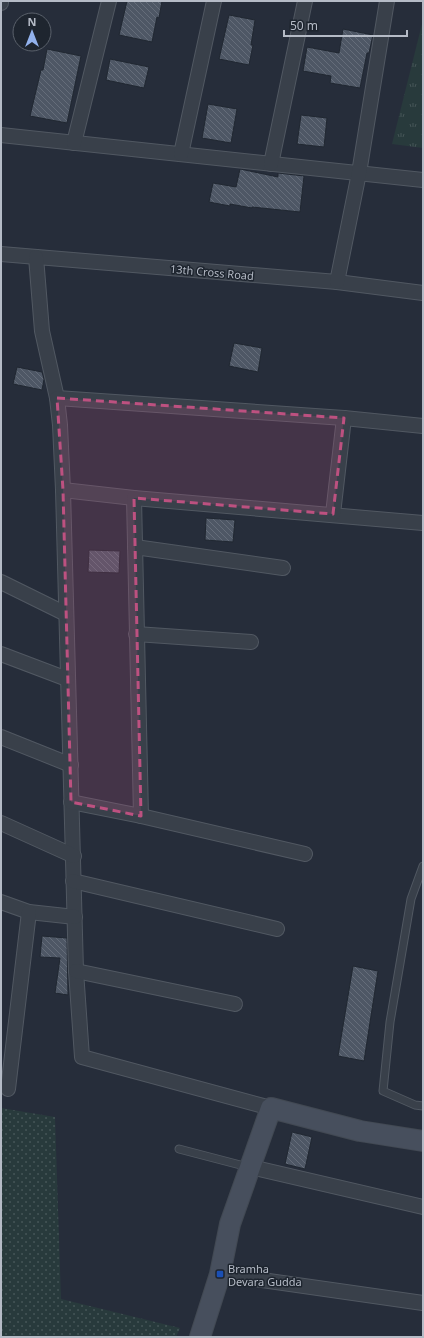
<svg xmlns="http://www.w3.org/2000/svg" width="424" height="1338" font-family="'Noto Sans',sans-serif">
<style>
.grass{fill:url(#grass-dots)}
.park{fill:url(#park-tufts)}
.building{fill:url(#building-back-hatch);stroke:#202731}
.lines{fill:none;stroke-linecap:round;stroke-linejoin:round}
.lane-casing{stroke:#515862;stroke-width:9}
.street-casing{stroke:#515862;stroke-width:16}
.secondary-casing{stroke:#424953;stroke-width:22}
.lane{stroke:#39404a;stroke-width:7}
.street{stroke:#39404a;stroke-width:14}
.secondary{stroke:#474f5d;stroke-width:20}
.marked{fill:#bd5180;fill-opacity:0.2;stroke:#bd5180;stroke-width:3;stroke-dasharray:8 5;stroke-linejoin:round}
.transit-dot{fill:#1a4fb4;stroke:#1e252f;stroke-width:1.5}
.labels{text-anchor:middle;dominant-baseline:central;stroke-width:3;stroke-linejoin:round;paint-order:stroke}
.street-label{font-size:11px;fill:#b5bbc6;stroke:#1e252f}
.poi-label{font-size:11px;fill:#b5bbc6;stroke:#1e252f;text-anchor:start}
</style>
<defs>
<pattern id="grass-dots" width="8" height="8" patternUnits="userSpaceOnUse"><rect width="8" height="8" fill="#283a3c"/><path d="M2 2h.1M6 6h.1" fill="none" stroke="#455557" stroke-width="1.8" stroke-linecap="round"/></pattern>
<pattern id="park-tufts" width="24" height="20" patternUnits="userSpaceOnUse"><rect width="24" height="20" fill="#283a3c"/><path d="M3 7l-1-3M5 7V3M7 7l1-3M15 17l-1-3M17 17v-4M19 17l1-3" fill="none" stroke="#455557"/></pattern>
<pattern id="building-back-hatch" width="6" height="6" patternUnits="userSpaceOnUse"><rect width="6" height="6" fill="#4e5765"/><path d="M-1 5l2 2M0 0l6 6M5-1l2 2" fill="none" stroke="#656d7a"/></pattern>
</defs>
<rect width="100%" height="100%" fill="#262d3a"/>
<!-- grass -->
<polygon class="grass" points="1,1108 55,1117 61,1299 180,1328 176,1337 1,1337"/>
<!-- park -->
<polygon class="park" points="423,20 423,148 392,144"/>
<!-- building -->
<g class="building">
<polygon points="127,1 162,1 159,18 157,17 152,42 119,35"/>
<polygon points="229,15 255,20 251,45 253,45 249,65 219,59"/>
<polygon points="343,29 373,35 369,53 367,53 360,88 330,83 331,76 303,71 307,47 339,53"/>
<polygon points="47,49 81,56 67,123 30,116 41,70 43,70"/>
<polygon points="110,59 149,67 144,88 106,80"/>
<polygon points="208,104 237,109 231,143 202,138"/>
<polygon points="301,115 327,118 324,147 297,144"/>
<polygon points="240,169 278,177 278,173 304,176 300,212 252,207 252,208 230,204 230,206 209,202 213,183 236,187"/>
<polygon points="234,343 262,348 258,372 229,366"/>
<polygon points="17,367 42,372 44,379 42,390 13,384"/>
<polygon points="206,518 235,520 233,542 205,540"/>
<polygon points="89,550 120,551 119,573 88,572"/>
<polygon points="42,936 67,938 68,995 55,993 60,958 40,957"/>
<polygon points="353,966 378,971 364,1061 338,1056"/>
<polygon points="292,1132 312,1137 305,1169 285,1164"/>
</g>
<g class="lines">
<!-- lane casing -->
<g class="lane-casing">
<g id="lane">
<polyline points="423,866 411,899 390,1022 383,1091 415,1105 423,1106"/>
<polyline points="179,1149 248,1167"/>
</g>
</g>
<!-- street casing -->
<g class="street-casing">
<g id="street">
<polyline points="1,3 1,1"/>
<polyline points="1,135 423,180"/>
<polyline points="74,143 109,1"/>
<polyline points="181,154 214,1"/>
<polyline points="271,164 305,1"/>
<polyline points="1,254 337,282 423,293"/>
<polyline points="36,257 42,331 57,398 60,425 63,490 76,971 82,1057 271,1108"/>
<polyline points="337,282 359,173 387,1"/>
<polyline points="57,398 344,418 423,426"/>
<polyline points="63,490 134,498 423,523"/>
<polyline points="134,498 141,816"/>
<polyline points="333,514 344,418"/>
<polyline points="135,547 283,568"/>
<polyline points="1,582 66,614"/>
<polyline points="136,634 251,642"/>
<polyline points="1,654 67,679"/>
<polyline points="1,737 71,765"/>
<polyline points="71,802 141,816 305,854"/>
<polyline points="1,823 74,856"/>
<polyline points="73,881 277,929"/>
<polyline points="1,902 29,912 75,917"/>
<polyline points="76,971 235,1004"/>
<polyline points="8,1089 29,912"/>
<polyline points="251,1167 423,1207"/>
<polyline points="220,1274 423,1303"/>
</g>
</g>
<!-- secondary casing -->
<g class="secondary-casing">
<polyline id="secondary" points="200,1337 220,1274 230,1224 271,1108 360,1131 423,1141"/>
</g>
<!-- lane -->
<use href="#lane" class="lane"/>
<!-- street -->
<use href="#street" class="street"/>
<!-- secondary -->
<use href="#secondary" class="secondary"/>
</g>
<!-- marked area -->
<path class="marked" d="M57,398L344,418L333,514L134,498L141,816L71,802L63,490Z"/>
<!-- markers -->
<rect class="transit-dot" x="216" y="1270" width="8" height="8" rx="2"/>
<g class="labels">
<!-- street labels -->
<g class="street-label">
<text transform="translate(212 272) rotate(5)">13th Cross Road</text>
</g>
<!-- poi labels -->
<g class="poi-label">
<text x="228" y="1268">Bramha<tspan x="228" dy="13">Devara Gudda</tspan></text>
</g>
</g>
<!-- border -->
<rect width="424" height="1338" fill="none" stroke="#b5bbc6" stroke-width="4"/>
<!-- north arrow -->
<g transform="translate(32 32)"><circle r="19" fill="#1e252f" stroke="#5a616b"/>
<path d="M0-3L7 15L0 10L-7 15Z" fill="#92b2ed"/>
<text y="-6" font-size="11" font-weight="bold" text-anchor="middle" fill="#b5bbc6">N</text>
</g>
<!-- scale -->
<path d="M284 30v6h123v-6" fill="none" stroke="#b5bbc6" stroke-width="2"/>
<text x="290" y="30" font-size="12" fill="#b5bbc6" stroke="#1e252f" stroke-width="3" paint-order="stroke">50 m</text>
</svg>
